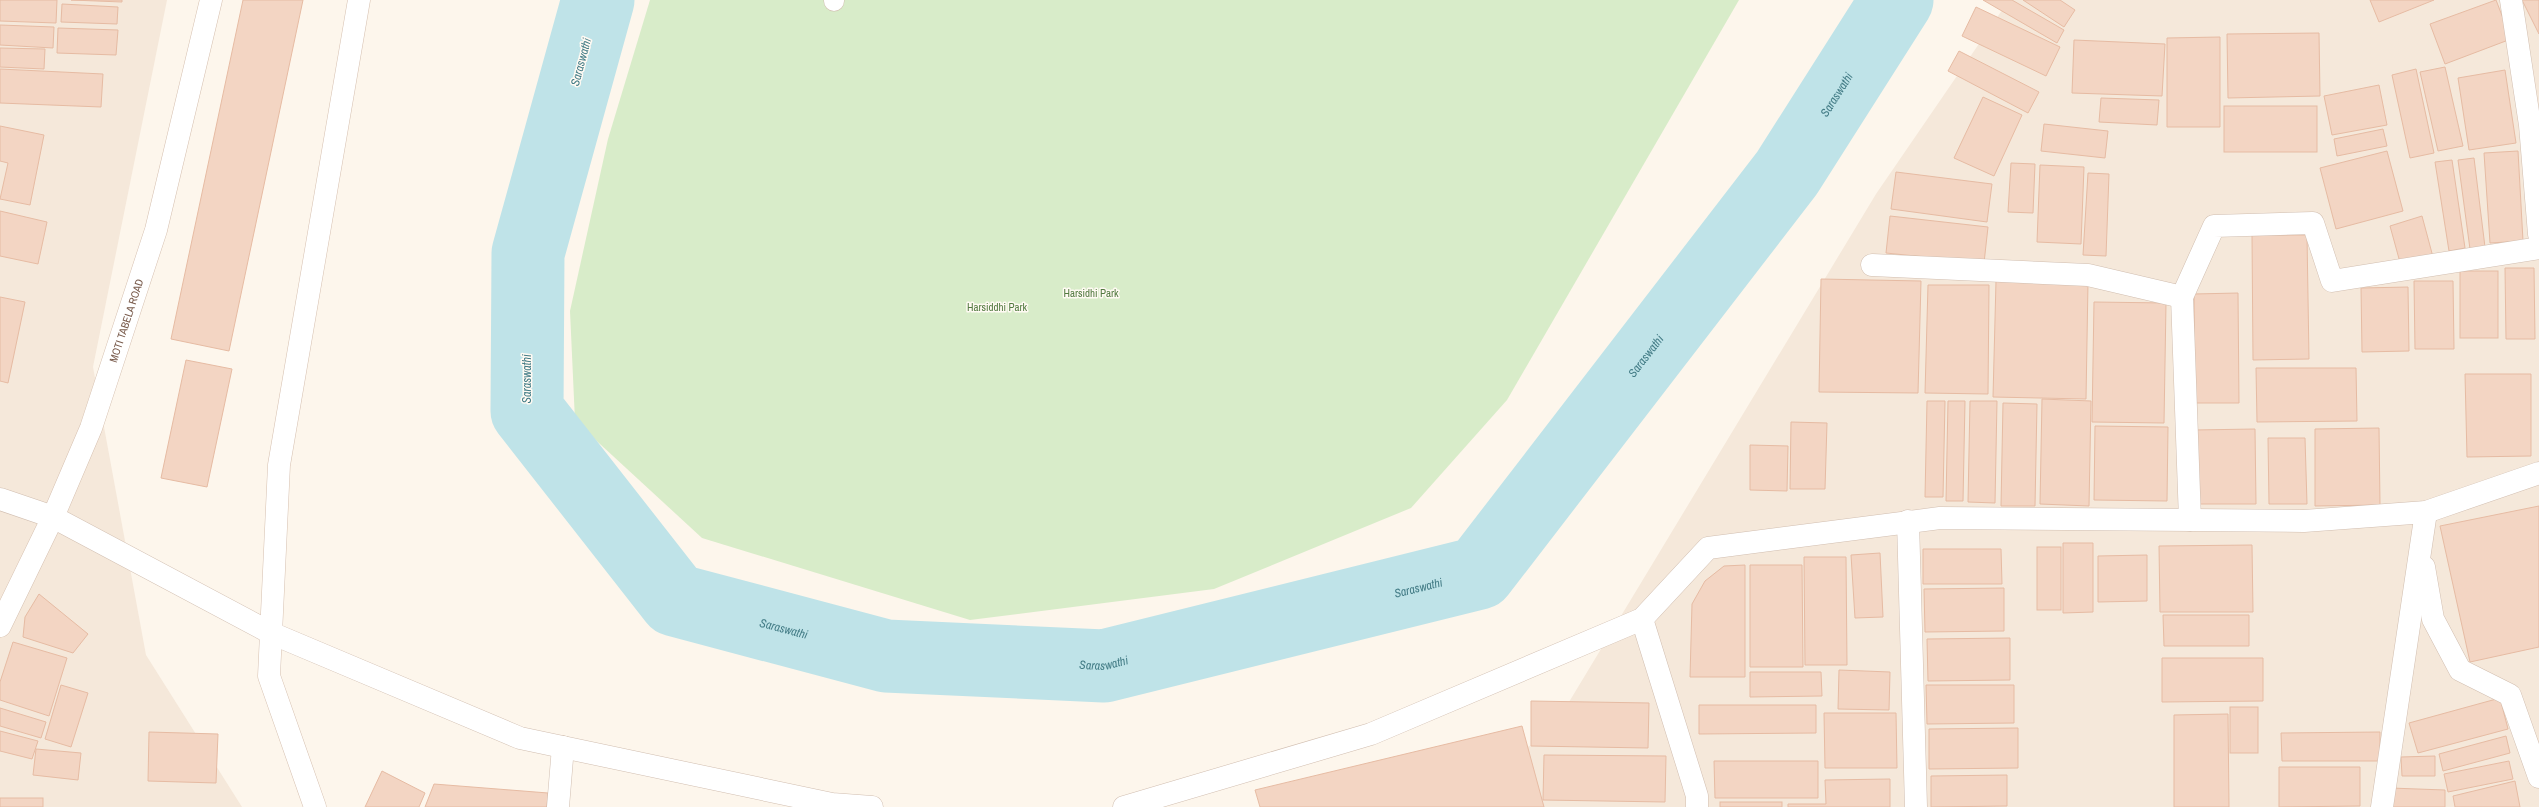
<svg xmlns="http://www.w3.org/2000/svg" width="2539" height="807" font-family="'Archivo Narrow',sans-serif">
<style>
.residential{fill:#f5e8da}
.green{fill:#d8ecc9}
.lines{fill:none;stroke-linecap:round;stroke-linejoin:round}
.river{stroke:#bfe3e8;stroke-width:73}
.building{fill:#f3d5c3;stroke:#e6bba3}
.service-casing{stroke:#d1beb0;stroke-width:21}
.minor-casing{stroke:#d1beb0;stroke-width:23}
.tertiary-casing{stroke:#d1beb0;stroke-width:23}
.secondary-casing{stroke:#d6c0b0;stroke-width:23}
.service{stroke:#fff;stroke-width:20}
.minor{stroke:#fff;stroke-width:22}
.tertiary{stroke:#fff;stroke-width:22}
.secondary{stroke:#fff;stroke-width:22}
.labels{text-anchor:middle;dominant-baseline:central;stroke-width:3;stroke-linejoin:round;paint-order:stroke}
.park-label{font-size:11px;fill:#537a41;stroke:#fffaf3}
.street-label{font-size:11px;fill:#7a5c4d;stroke:#fffaf3}
.water-label{font-size:12px;font-style:italic;fill:#437c86;stroke:#fffaf3}
</style>
<rect width="100%" height="100%" fill="#fdf6ec"/>
<!-- residential -->
<g class="residential">
<polygon points="0,0 167,0 93,367 146,655 242,807 0,807"/>
<polygon points="2009,0 2539,0 2539,807 1360,807 1546,740 1876,194"/>
</g>
<!-- green -->
<polygon class="green" points="650,0 1739,0 1507,400 1411,508 1214,589 970,620 702,538 575,421 570,311 608,139"/>
<g class="lines">
<!-- river -->
<path class="river" id="s1" d="M598,0L528,253L527,411L675,600L886,656L1104,666L1479,573L1787,173L1897,0"/>
</g>
<!-- building -->
<g class="building">
<polygon points="0,0 57,0 56,23 0,21"/>
<polygon points="71,0 122,0 122,2"/>
<polygon points="243,0 303,0 229,351 171,339"/>
<polygon points="1983,0 2012,0 2064,30 2057,43"/>
<polygon points="2023,0 2060,0 2075,10 2064,27"/>
<polygon points="2370,0 2434,0 2379,22"/>
<polygon points="2496,0 2511,39 2445,64 2430,24"/>
<polygon points="2522,0 2539,0 2539,34"/>
<polygon points="62,4 118,7 117,24 61,22"/>
<polygon points="1976,7 2060,47 2046,76 1962,36"/>
<polygon points="0,25 54,27 53,48 0,45"/>
<polygon points="58,28 118,30 116,55 57,53"/>
<polygon points="2319,33 2320,96 2228,98 2227,34"/>
<polygon points="2220,37 2220,127 2167,127 2167,38"/>
<polygon points="2074,40 2165,44 2162,96 2072,93"/>
<polygon points="0,48 45,49 44,69 0,67"/>
<polygon points="1959,51 2039,92 2028,113 1948,71"/>
<polygon points="2445,67 2463,146 2438,151 2420,72"/>
<polygon points="0,69 103,74 101,107 0,103"/>
<polygon points="2416,69 2434,153 2410,158 2392,75"/>
<polygon points="2505,70 2516,143 2469,150 2458,78"/>
<polygon points="2379,85 2387,125 2332,135 2324,96"/>
<polygon points="1983,97 2022,115 1994,176 1954,158"/>
<polygon points="2101,98 2159,100 2157,125 2099,122"/>
<rect x="2224" y="106" width="93" height="46"/>
<polygon points="2044,124 2108,131 2105,158 2041,151"/>
<polygon points="0,126 44,135 30,205 0,199 8,163 0,161"/>
<polygon points="2383,129 2387,146 2337,156 2334,139"/>
<polygon points="2387,151 2403,211 2336,229 2320,168"/>
<polygon points="2518,151 2523,241 2490,243 2484,153"/>
<polygon points="2474,158 2485,247 2470,249 2458,160"/>
<polygon points="2452,160 2465,248 2449,251 2435,162"/>
<polygon points="2011,163 2035,164 2033,213 2008,212"/>
<polygon points="2040,165 2084,167 2081,244 2037,242"/>
<polygon points="1896,172 1992,184 1987,222 1891,209"/>
<polygon points="2088,173 2109,174 2106,256 2083,255"/>
<polygon points="0,211 47,222 38,264 0,256"/>
<polygon points="1890,216 1988,227 1984,263 1886,253"/>
<polygon points="2422,216 2433,257 2401,266 2390,226"/>
<polygon points="2252,235 2307,235 2309,359 2253,360"/>
<polygon points="2505,268 2534,268 2535,339 2506,339"/>
<rect x="2460" y="271" width="38" height="67"/>
<polygon points="1821,279 1921,281 1918,393 1819,392"/>
<polygon points="1996,281 2088,282 2086,399 1993,397"/>
<polygon points="2414,281 2453,281 2454,349 2415,349"/>
<polygon points="1928,285 1989,285 1988,394 1925,393"/>
<polygon points="2408,287 2409,351 2362,352 2361,288"/>
<polygon points="2238,293 2239,403 2195,403 2194,294"/>
<polygon points="0,297 25,302 8,383 0,381"/>
<polygon points="2094,302 2166,303 2164,423 2092,422"/>
<polygon points="186,360 232,369 207,487 161,478"/>
<polygon points="2256,368 2356,368 2357,421 2257,422"/>
<polygon points="2465,374 2531,374 2531,456 2467,457"/>
<polygon points="2042,399 2091,401 2089,506 2040,504"/>
<polygon points="1927,401 1945,401 1943,497 1925,497"/>
<polygon points="1948,401 1965,401 1963,501 1946,501"/>
<polygon points="1970,401 1997,401 1995,503 1968,502"/>
<polygon points="2003,403 2037,404 2035,506 2001,506"/>
<polygon points="1791,422 1827,423 1825,489 1790,489"/>
<polygon points="2095,426 2168,427 2167,501 2094,500"/>
<polygon points="2379,428 2380,505 2315,506 2315,429"/>
<polygon points="2255,429 2256,504 2196,504 2194,430"/>
<polygon points="2268,438 2305,438 2307,504 2269,504"/>
<polygon points="1750,445 1788,446 1787,491 1750,490"/>
<polygon points="2539,506 2539,647 2470,662 2440,526"/>
<polygon points="2063,543 2093,543 2093,612 2063,613"/>
<polygon points="2252,545 2253,612 2160,612 2159,546"/>
<rect x="2037" y="547" width="24" height="63"/>
<polygon points="1923,549 2001,549 2002,584 1923,584"/>
<polygon points="1880,553 1883,617 1855,618 1851,555"/>
<polygon points="2147,555 2147,601 2098,602 2098,556"/>
<polygon points="1804,557 1846,557 1847,665 1805,665"/>
<polygon points="1745,565 1745,677 1690,677 1692,604 1705,581 1724,566"/>
<polygon points="1750,565 1802,565 1803,667 1750,667"/>
<polygon points="2004,588 2004,631 1925,632 1924,589"/>
<polygon points="39,594 88,634 73,653 23,637 25,617"/>
<polygon points="2163,615 2249,615 2249,646 2164,646"/>
<polygon points="2010,638 2010,680 1928,681 1927,639"/>
<polygon points="13,642 67,658 49,716 0,700 0,682"/>
<polygon points="2162,658 2263,658 2263,701 2162,702"/>
<polygon points="1839,670 1890,672 1889,710 1838,709"/>
<polygon points="1750,672 1821,672 1822,696 1750,697"/>
<polygon points="61,685 88,693 71,747 45,739"/>
<polygon points="1926,685 2014,685 2014,723 1927,724"/>
<polygon points="2500,698 2508,729 2418,753 2409,723"/>
<polygon points="1531,701 1649,703 1648,748 1531,746"/>
<polygon points="1699,705 1816,705 1816,733 1699,734"/>
<rect x="2230" y="707" width="28" height="46"/>
<polygon points="0,708 46,722 41,738 0,726"/>
<polygon points="1824,713 1896,713 1897,768 1825,768"/>
<polygon points="2228,714 2229,807 2174,807 2174,715"/>
<polygon points="1522,726 1544,807 1260,807 1255,790"/>
<polygon points="2018,728 2018,768 1929,769 1929,729"/>
<polygon points="0,731 38,741 32,759 0,751"/>
<polygon points="149,732 218,734 216,783 148,781"/>
<polygon points="2380,732 2380,761 2282,761 2281,733"/>
<polygon points="2506,736 2510,753 2443,771 2439,754"/>
<polygon points="36,749 81,753 78,780 33,775"/>
<polygon points="1544,755 1666,756 1665,802 1543,800"/>
<polygon points="2435,756 2435,776 2402,776 2401,757"/>
<polygon points="1714,761 1818,761 1818,798 1715,798"/>
<polygon points="2509,761 2513,779 2448,792 2444,774"/>
<polygon points="2279,767 2360,767 2360,806 2279,807"/>
<polygon points="382,771 425,793 419,807 365,807"/>
<polygon points="2007,775 2007,806 1931,807 1931,776"/>
<polygon points="1890,779 1890,807 1788,807 1788,804 1826,804 1825,780"/>
<polygon points="2515,781 2520,807 2455,807 2453,796"/>
<polygon points="434,784 548,793 547,807 425,807"/>
<polygon points="2390,788 2445,790 2445,807 2390,807"/>
<rect x="0" y="798" width="43" height="9"/>
<rect x="1720" y="802" width="62" height="5"/>
</g>
<g class="lines">
<!-- service casing -->
<g class="service-casing">
<polyline id="service" points="834,0 834,1"/>
</g>
<!-- minor casing -->
<g class="minor-casing">
<g id="minor">
<polyline points="2511,0 2530,125 2539,234"/>
<polyline points="1872,265 2088,275 2182,297 2214,226 2313,223 2332,281 2539,248"/>
<polyline points="2182,297 2190,520"/>
<polyline points="0,499 53,517"/>
<polyline points="1908,521 1916,807"/>
<polyline points="2424,567 2433,619 2460,670 2510,695 2539,777"/>
<polyline points="1642,619 1697,796 1697,807"/>
<polyline points="558,807 563,747"/>
<polyline points="1124,807 1371,734 1642,619 1708,548 1940,518 2304,521 2426,512 2539,473"/>
<polyline points="2382,807 2426,512"/>
</g>
</g>
<!-- tertiary casing -->
<g class="tertiary-casing">
<polyline id="tertiary" points="53,517 271,633 520,738 832,804 872,807"/>
</g>
<!-- secondary casing -->
<g class="secondary-casing">
<g id="secondary">
<path id="s2" d="M0,626L53,517L91,428L156,230L211,0"/>
<polyline points="315,807 269,676 279,465 359,0"/>
</g>
</g>
<!-- service -->
<use href="#service" class="service"/>
<!-- minor -->
<use href="#minor" class="minor"/>
<!-- tertiary -->
<use href="#tertiary" class="tertiary"/>
<!-- secondary -->
<use href="#secondary" class="secondary"/>
</g>
<g class="labels">
<!-- park labels -->
<g class="park-label">
<text x="1091" y="293">Harsidhi Park</text>
<text x="997" y="307">Harsiddhi Park</text>
</g>
<!-- street labels -->
<g class="street-label">
<text stroke="none"><textPath href="#s2" startOffset="331">MOTI TABELA ROAD</textPath></text>
</g>
<!-- water labels -->
<g class="water-label">
<text transform="translate(581 62) rotate(-75)">Saraswathi</text>
<text stroke="none"><textPath href="#s1" startOffset="2081">Saraswathi</textPath></text>
<text stroke="none"><textPath href="#s1" startOffset="1757">Saraswathi</textPath></text>
<text transform="translate(527 379) rotate(-90)">Saraswathi</text>
<text stroke="none"><textPath href="#s1" startOffset="1421">Saraswathi</textPath></text>
<text stroke="none"><textPath href="#s1" startOffset="773">Saraswathi</textPath></text>
<text stroke="none"><textPath href="#s1" startOffset="1097">Saraswathi</textPath></text>
</g>
</g>
</svg>
